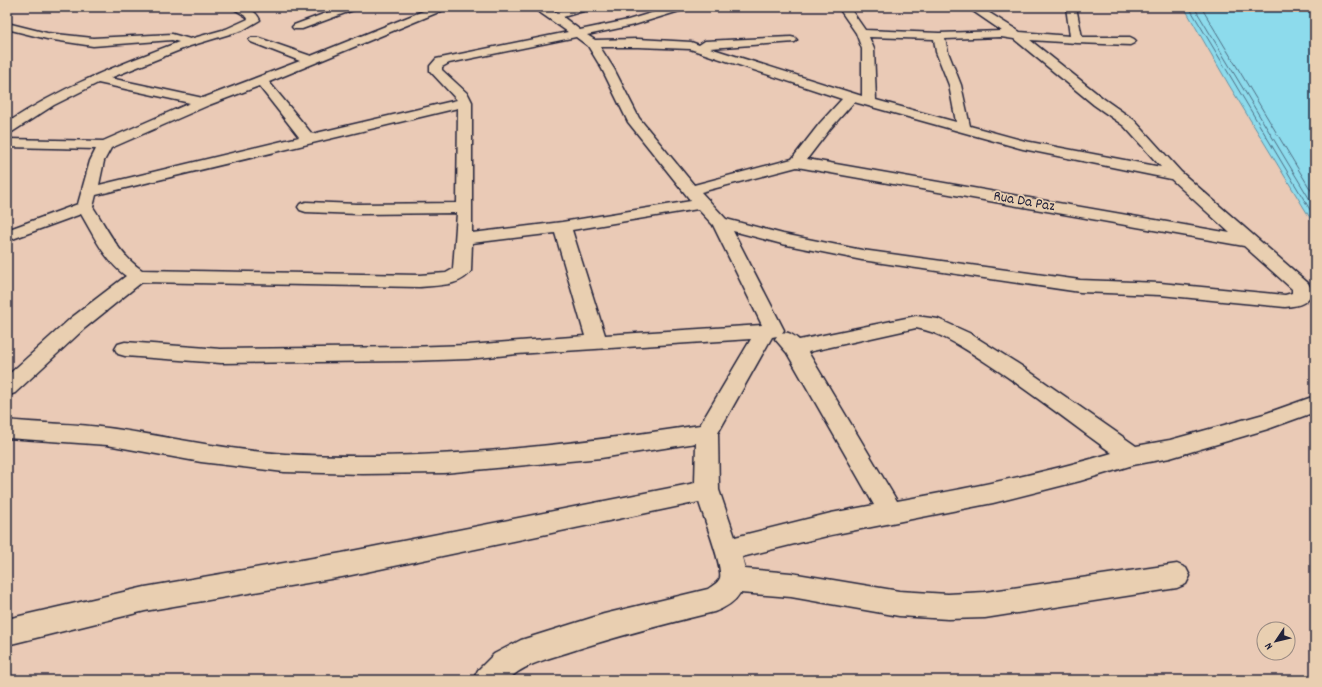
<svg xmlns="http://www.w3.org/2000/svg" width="1322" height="687" font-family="Dekko,sans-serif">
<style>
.water{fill:#8ddbec;stroke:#6291a5}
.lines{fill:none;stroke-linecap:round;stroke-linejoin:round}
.shore{stroke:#4d6c82;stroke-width:1}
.street-casing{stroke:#22223b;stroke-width:3}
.street{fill:#e9cfb1;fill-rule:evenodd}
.labels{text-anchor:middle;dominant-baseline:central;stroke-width:3.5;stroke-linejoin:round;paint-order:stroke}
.street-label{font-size:15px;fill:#22223b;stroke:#e9cfb1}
</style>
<rect width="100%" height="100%" fill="#eacab6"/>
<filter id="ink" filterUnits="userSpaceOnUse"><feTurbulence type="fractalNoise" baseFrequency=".025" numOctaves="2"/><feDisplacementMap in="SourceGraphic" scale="8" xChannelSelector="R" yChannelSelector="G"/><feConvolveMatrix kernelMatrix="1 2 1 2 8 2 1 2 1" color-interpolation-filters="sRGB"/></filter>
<g filter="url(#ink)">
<!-- water -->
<polygon class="water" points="1184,7 1307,7 1315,15 1315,226 1229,85"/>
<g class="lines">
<!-- shore -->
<g class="shore">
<polyline points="1189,7 1315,218"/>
<polyline points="1194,7 1315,208"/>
<polyline points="1201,7 1315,197"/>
</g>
<!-- street casing -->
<g class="street-casing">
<g id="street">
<path d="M231,7C243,7 254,7 260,20L243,30L190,46L110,78L203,98L300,61L251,42L249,40L251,38H259L311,56L433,7H447L446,9L269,82L312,134L457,100L430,71V66L436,59L568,32L532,7H545L555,12L574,7H591L590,9L563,17L580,30L628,20L671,7H687L686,9L634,25L587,35L595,40L638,39L691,42L699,45L705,41L791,37L795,38L797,40L795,42L710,48L862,96V49L856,33L838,7H849L865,30L939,33L1002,31L967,7H980L1020,32L1070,36L1066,7H1076L1082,37H1130L1134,39L1136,41L1134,43L1130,45L1077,43L1030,40L1104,99L1134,120L1181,172L1308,283L1310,287L1311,295C1305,305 1296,306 1285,307L1160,295L1080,292L862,260L782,244L733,231L784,330L782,333C789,331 794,336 799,340L916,316L938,319L969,333L1020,365L1136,446L1170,440L1264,414L1315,396V412L1268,429L1170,458L1133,465L1080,481L993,503L831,535L742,557L745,569L791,573L899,591L948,594L985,592L1177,564L1186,568L1190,576L1186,584L1177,588L985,618L948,619L899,616L791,597L740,593C734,603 725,608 714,612C665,624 617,636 569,652C548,659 524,664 508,680H473L478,670L494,654L521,640L604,614L708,589C712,586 718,583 720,578C723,566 703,516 699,502L342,577L145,611L7,645V619L145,587L342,553L695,483L696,443L601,458L444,473L363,474L284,472L201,462L107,445L7,438V420C41,424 75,423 108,428C167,436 225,450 285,454C424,462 563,446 700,425L751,339L517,354L468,359L408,361L221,363L125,356L118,354L115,349L118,344L125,342L221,349L408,347L468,345L585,336L555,233L472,243L471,271C460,287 437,285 419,287L142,282L85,328L15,393L7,396V376L71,318L126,276C105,261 94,236 81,214L7,241V230L78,204L90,161L96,149L7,147V139L103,141L190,103L98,83L54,105L12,132L7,133V123C60,87 119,65 179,42L172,40L93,46L47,39L7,29V23L47,33L93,38L172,34L190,39L226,29L248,19L247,17ZM576,37L588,46L602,69L628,122L691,201L562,222L472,233V102L468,94L442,70V67L449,63ZM869,37L934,39L936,52L949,85L956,122L876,100L874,49ZM1001,37L1014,39L1094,105L1124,126L1161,167L1025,141L970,126L961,85L948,52L945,39ZM600,47H638L690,49L842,99L820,123L792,159L694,185L639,118L614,69ZM259,86L299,137L99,185L104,161L111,148L209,105ZM854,102L1023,149L1171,179L1230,233L807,159L830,129ZM458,108L457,203L358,204L306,202L300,204L298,207L300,210L306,212L358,214L457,213L453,269L446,273L419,275L142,270C119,255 108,230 93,207L96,195ZM797,167L1244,246L1292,289V293L1285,295L1160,283L1080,280L862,250L783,234L726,219L701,192ZM698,209L713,225L762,325L605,335L572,230ZM916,328C940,332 962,347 982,360C1027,389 1069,422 1112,453C1041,474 969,488 897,501L808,352ZM777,336L775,339L787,353L874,505L831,513L735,537L719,490L718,433L772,337Z"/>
<polygon points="342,7 357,7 356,9 302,29 294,29 292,27 294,25"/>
</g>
</g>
<!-- street -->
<use href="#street" class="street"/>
</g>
</g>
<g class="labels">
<!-- street labels -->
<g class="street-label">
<text transform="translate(1024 202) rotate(10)">Rua Da Paz</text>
</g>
</g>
<!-- margin -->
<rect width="1322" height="687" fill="none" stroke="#e9cfb1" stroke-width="24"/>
<rect x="12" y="12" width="1298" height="663" fill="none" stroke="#22223b" stroke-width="1.5" filter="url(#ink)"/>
<!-- north arrow -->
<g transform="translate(1276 641) rotate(235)"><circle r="19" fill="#e9cfb1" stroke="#998a82"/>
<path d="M0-3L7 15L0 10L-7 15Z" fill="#22223b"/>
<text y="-6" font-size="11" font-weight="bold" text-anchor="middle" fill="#22223b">N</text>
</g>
</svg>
